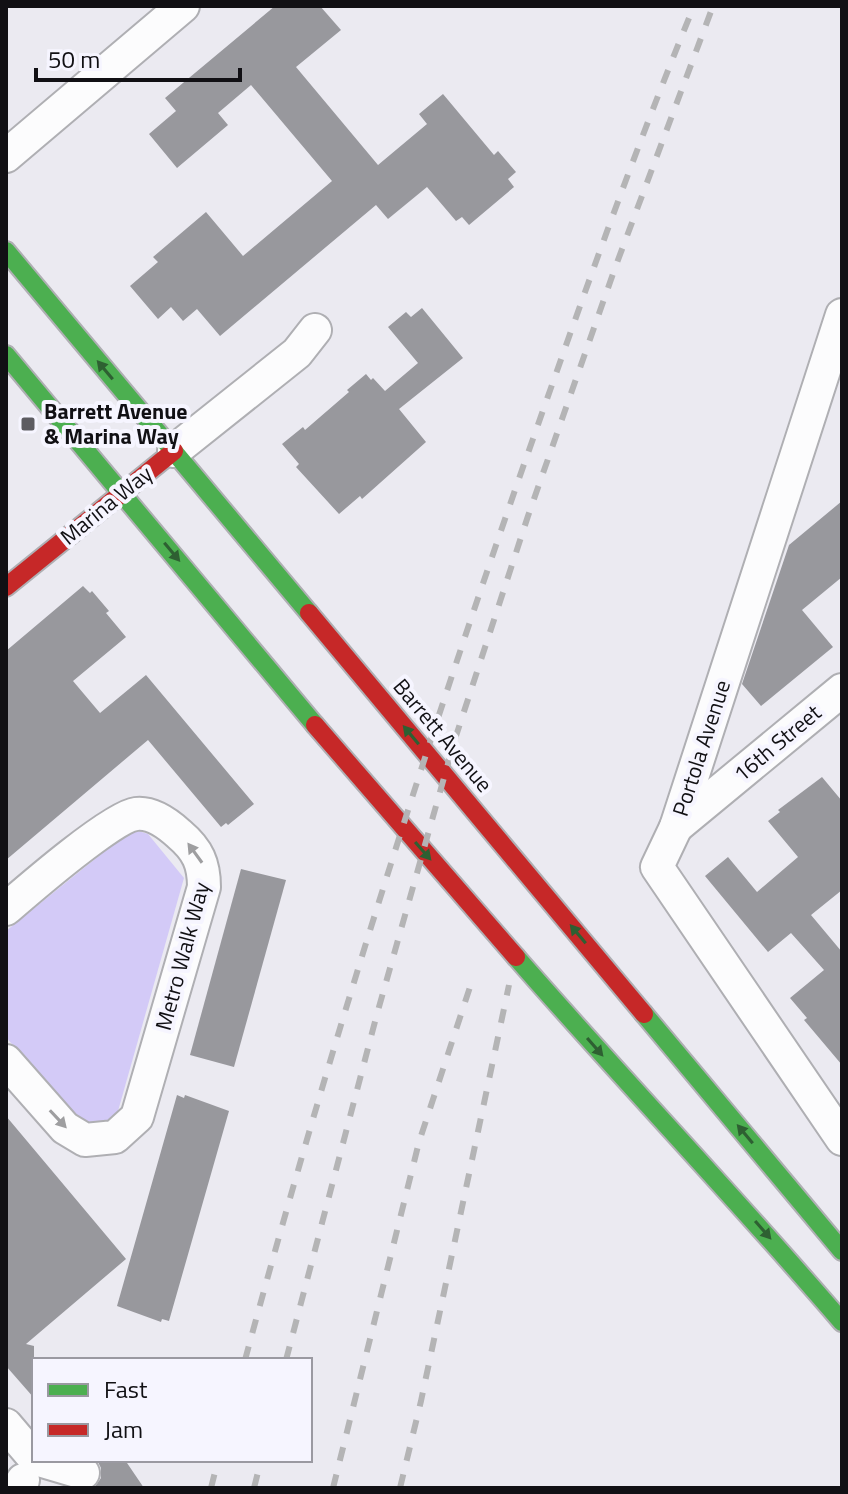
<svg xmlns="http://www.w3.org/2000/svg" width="848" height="1494" font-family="'Titillium Web',sans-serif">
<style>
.green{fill:#d3caf7}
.building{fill:#98989d}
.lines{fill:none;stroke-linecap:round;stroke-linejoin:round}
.street-casing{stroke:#afafb3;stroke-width:36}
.fast-casing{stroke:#afafb3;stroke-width:22}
.jam-casing{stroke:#afafb3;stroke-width:22}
.street{stroke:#fcfcfd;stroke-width:32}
.fast{stroke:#4caf50;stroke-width:18}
.jam{stroke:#c62828;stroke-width:18}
.rail{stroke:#b4b4b5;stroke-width:6;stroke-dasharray:14 14;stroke-linecap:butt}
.oneway{fill:#2e6032}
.oneway2{fill:#9e9ea0}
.poi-dot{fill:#5d5c61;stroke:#f6f5ff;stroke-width:3}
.labels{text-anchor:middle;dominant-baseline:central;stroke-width:8;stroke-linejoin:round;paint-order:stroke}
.poi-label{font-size:22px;font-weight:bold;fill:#111014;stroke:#f6f5ff;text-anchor:start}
.street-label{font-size:22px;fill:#111014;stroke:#f6f5ff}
</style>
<rect width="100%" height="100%" fill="#ebeaf1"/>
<!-- green -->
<path class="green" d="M132,829L148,834L184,878L118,1111C102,1128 95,1131 75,1120L6,1037V931Z"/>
<!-- building -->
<g class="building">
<polygon points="275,6 320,6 341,30 296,67 378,165 427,124 419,114 443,94 494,155 498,151 516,172 508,179 514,187 469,225 462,217 456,221 427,187 388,219 376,205 220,336 197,309 183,321 171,307 158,319 130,286 158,262 153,257 206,212 243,256 332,181 251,85 218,113 228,125 177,168 149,134 176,111 165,98"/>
<polygon points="422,308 463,358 399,409 426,442 362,499 360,496 339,514 296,467 299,464 282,444 303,427 305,430 349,392 347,390 366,374 371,380 373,378 385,391 418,363 388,327 406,312 411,317"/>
<polygon points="842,501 842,577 802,610 833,647 761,706 742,684 789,545"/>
<polygon points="83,586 90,593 92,591 109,611 106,613 126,637 73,681 100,713 146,675 254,804 228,825 226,823 221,827 148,740 6,860 6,651"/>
<polygon points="822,777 842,801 842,890 811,915 842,952 842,1065 804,1020 807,1018 790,998 824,970 791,933 768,952 705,876 728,857 757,892 798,857 768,821 780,812 778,810"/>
<polygon points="241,869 286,880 234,1067 190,1055"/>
<polygon points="177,1095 184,1098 185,1095 229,1111 169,1321 162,1319 161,1322 117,1306"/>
<polygon points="6,1116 126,1259 26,1344 34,1346 34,1398 6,1366"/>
<polygon points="97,1460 125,1460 144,1488 94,1488 101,1478 101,1468"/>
</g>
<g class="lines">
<!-- street casing -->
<g class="street-casing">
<g id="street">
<polyline points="6,156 183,6"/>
<polyline points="842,315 676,827 657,867 842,1139"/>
<polyline points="174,451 297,353 315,330"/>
<polyline points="676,827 842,690"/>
<path d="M6,909C28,890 112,817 136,814C152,812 168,824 179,834C198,850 204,864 204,887L137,1117L115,1137L85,1140L65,1128L6,1061"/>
<polyline points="6,1425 34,1458"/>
<polyline points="39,1460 83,1473"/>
<polyline points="18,1488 23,1480"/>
</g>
</g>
<!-- fast casing -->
<g class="fast-casing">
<g id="fast">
<polyline points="6,251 309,613"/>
<polyline points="6,355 315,725"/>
<path d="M516,957C623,1080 736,1198 842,1322"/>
<polyline points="644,1014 842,1251"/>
</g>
</g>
<!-- jam casing -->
<g class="jam-casing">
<g id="jam">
<polyline points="6,587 174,451"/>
<polyline points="309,613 644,1014"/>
<polyline points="315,725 516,957"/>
</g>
</g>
<!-- street -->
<use href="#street" class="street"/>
<!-- fast -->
<use href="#fast" class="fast"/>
<!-- jam -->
<use href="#jam" class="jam"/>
<!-- rail -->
<g class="rail">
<path d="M245,1360C326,1060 420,763 522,470C577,314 631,159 694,6"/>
<polyline points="286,1360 377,1014 455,739 528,516 615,268 713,6"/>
<polyline points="211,1488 218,1460"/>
<polyline points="254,1488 261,1460"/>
<polyline points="333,1488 419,1142 471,984"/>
<polyline points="400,1488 421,1401 509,985"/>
</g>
</g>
<!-- one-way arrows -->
<defs><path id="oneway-solid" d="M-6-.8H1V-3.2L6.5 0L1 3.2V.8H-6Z" transform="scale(2)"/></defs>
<g class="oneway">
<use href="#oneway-solid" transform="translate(105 370) rotate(-130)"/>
<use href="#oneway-solid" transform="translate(172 552) rotate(50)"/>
<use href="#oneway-solid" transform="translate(411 735) rotate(-130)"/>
<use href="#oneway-solid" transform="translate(423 851) rotate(49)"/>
<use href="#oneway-solid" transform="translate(578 934) rotate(-130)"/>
<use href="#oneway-solid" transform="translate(595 1047) rotate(49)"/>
<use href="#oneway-solid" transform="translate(745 1134) rotate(-130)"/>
<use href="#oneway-solid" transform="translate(763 1230) rotate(49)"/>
</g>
<g class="oneway2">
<use href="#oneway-solid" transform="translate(195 853) rotate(-126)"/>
<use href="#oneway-solid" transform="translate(58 1119) rotate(47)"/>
</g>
<!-- markers -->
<rect class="poi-dot" x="20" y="416" width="16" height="16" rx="4"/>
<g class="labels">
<!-- poi labels -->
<g class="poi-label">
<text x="44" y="411">Barrett Avenue<tspan x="44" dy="25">&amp; Marina Way</tspan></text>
</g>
<!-- street labels -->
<g class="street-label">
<text transform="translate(106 505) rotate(-39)">Marina Way</text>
<text transform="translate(443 735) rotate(50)">Barrett Avenue</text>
<text transform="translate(777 743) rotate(-40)">16th Street</text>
<text transform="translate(701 748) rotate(-72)">Portola Avenue</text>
<text transform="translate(182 956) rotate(-75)">Metro Walk Way</text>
</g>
</g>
<!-- border -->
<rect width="848" height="1494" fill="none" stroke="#111014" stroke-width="16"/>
<!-- legend -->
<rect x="32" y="1358" width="280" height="104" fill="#f6f5ff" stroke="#9a99a1" stroke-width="2"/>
<rect x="48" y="1384" width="40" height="12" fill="#4caf50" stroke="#9a99a1" stroke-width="2"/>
<text x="104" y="1398" font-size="24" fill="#111014">Fast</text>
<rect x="48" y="1424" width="40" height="12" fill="#c62828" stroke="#9a99a1" stroke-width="2"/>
<text x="104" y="1438" font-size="24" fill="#111014">Jam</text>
<!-- scale -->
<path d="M36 68v12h204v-12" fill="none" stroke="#111014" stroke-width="4"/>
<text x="48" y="68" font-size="24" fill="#111014" stroke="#f6f5ff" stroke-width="6" paint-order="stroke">50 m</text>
</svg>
